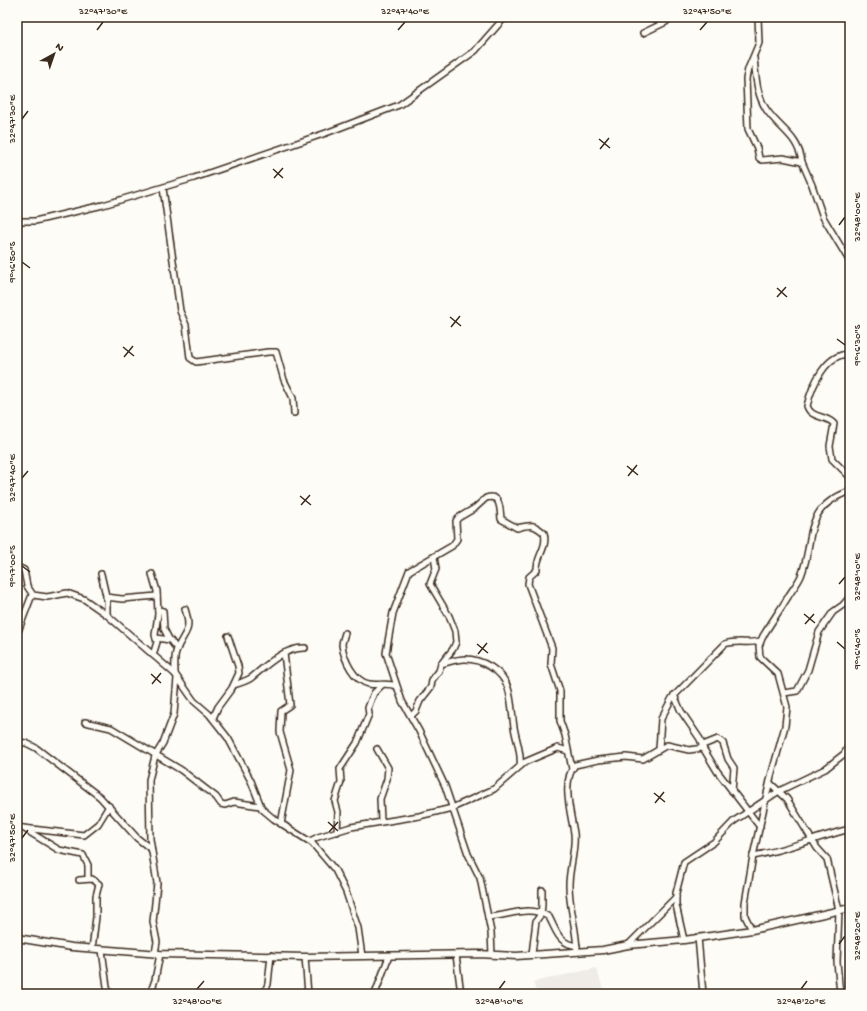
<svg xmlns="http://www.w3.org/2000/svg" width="867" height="1011" font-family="'Gochi Hand',sans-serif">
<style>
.built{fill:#efece7}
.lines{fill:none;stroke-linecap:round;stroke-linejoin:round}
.minor-casing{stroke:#3b2a1e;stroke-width:8}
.tertiary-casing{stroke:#3b2a1e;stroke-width:9}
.minor{stroke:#fdfcf7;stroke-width:5}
.tertiary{stroke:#fdfcf7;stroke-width:6}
.ticks{fill:none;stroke:#3b2a1e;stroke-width:1.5}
.neatline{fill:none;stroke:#3b2a1e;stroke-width:1.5}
.ticks-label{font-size:10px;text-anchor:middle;fill:#3b2a1e}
</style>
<rect width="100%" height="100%" fill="#fdfcf7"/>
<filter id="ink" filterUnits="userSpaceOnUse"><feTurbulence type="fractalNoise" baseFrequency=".025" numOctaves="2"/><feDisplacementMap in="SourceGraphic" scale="8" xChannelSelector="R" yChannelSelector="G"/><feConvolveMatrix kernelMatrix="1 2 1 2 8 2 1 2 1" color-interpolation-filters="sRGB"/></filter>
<g filter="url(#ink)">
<!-- built -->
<polygon class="built" points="596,968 605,994 537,994 533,982"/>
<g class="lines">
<!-- minor casing -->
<g class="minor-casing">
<g id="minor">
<polyline points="758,17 759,43 748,69 746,79 748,129 757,148 759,158 762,160 783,158 802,162 812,185 823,217 850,262"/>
<polyline points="643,33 666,22 670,17"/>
<path d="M754,58C756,76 756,93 766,109C780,130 798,135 802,162"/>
<polyline points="163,188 180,311 186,325 190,358 196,362 268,352 276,352 284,380 293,398 294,413"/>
<polyline points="17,221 35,221 103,205 194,178 326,133 399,105 475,51 505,17"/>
<path d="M850,354C826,353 812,385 807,406C811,419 827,415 834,424L830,446L832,459L850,477"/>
<polyline points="17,567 24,570 27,586 33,595 47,597 67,593 84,599 107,615 175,674 194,701 209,714 228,738 251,781 262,809 274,819 312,843 335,870 346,892 358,928 362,956"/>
<polyline points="101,574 107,600 107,615"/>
<polyline points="152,574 157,591 158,614 155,635 157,642 153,655"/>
<polyline points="106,597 122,599 157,596"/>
<polyline points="158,610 163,611 164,629 169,639"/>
<path d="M345,633C344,637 342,641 342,645C344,660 354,681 369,684C378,686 387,682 396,686"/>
<polyline points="17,634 32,595"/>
<polyline points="156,638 170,640 177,649"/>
<path d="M441,664C449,662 457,659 465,659C482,659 503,671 508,688C512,700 512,715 514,727C516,740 522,753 520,766"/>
<path d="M175,674C175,667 174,659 176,652C183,631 193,634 185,609"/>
<path d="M234,685C240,683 246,681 251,678C266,666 284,647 305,648"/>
<polyline points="784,693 797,691 808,670 819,632 833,612 843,605 850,597"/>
<polyline points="674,695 681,711 700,739 703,748"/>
<polyline points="411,716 416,711 420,701 431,687 432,680 439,671 441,664 453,649 456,642 455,631 449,616 430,584 436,569 434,557"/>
<polyline points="213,718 218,707 232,688 239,673 238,666 228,636"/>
<polyline points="85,722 111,728 181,770 216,797 221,804 225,805 234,802 260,806"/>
<polyline points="17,742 26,743 36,748 100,797 137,838 151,849"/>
<polyline points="703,745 718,739 723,743 728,759 734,768 732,791"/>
<polyline points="377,749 388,768 387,779 380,799 381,821"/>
<path d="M659,749L661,719L672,698L725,644C736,640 749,644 760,641"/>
<polyline points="770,783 787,799 817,848 827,859 839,910 837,962 840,994"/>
<polyline points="281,824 291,770 280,732 281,711 290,705 284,653"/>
<polyline points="17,826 23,828 59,850 83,855 88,865 88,878"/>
<polyline points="23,828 84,835 98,824 109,806"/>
<polyline points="337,832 338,812 335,801 341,782 340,769 357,743 369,714 368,708 371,700 374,693 382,685"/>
<polyline points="310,841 318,837 351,827 419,816 452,808 494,789 525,762 558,748 568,751"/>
<path d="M753,856C786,850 817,837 850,829"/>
<polyline points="79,880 92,879 99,884 96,896 96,917 92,949"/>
<path d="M488,917C510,916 528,904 549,917C557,932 558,943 577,946"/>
<path d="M752,930L745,916V903L753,856L771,776L785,726L787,707L778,674L760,657L759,646L763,636C771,623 780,610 788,597C792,590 798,583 801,576C816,538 801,509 850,491"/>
<polyline points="698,937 703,994"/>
<polyline points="684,940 676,905 676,893 684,862 714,842 734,821 779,791 825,769 844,754 850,744"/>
<polyline points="628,945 676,897"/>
<polyline points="102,950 108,994"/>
<path d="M577,952C577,930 569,908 569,885C569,868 576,850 574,833C571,814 561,781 575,765L598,760L626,757L643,759L667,745L689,750L703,748L717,771L760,827"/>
<polyline points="155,953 157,942 153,922 157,883 150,839 149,780 155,756 163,743 174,714 177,678"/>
<polyline points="532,954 536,921 541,914 542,905 542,890"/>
<polyline points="456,955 461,994"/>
<path d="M492,955L491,932L480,878L468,854L445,786L419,731L402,701L386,653L393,613L409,571L452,546L457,539L456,521L458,518L475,508L486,498C501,493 500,510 501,519L517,528C530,525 533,523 544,533C548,548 536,556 537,570L529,577L528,584L552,648L551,664L560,691V721L565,735L572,769"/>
<polyline points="305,957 308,994"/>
<polyline points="150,994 155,980 160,954"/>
<polyline points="264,994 268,984 271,955"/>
<polyline points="375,994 389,956"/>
</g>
</g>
<!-- tertiary casing -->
<g class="tertiary-casing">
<polyline id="tertiary" points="17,938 72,947 160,954 305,957 479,954 516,956 603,950 628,945 684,940 752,930 850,908"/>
</g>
<!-- minor -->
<use href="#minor" class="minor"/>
<!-- tertiary -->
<use href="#tertiary" class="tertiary"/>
</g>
</g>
<!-- ticks -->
<path class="ticks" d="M97,30L103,22M398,30L405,22M700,30L707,22M22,119L28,111M599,139L610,148M600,149L609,138M273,169L283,178M274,178L283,168M839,225L845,217M22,262L30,268M777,288L787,297M777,297L786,287M450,317L461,326M451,327L460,316M837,339L845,345M123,347L134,356M124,357L133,346M627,466L638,475M628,476L637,465M22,478L28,471M300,496L311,505M301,505L310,495M22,566L30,572M839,584L845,577M804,614L815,623M805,624L814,614M837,642L845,649M477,644L488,653M478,654L487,643M151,674L161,683M152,684L161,673M654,793L665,802M655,803L664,792M328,822L338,831M329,832L338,822M22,838L28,830M839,944L845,936M197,989L204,981M499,989L505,981M801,989L807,981"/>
<!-- margin -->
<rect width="867" height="1011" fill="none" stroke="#fdfcf7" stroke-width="44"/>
<!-- north arrow -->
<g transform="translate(54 54) rotate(40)" stroke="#fdfcf7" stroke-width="3" paint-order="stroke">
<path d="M0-3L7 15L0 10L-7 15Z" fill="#3b2a1e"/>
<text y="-6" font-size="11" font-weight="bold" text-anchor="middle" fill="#3b2a1e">N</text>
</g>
<rect x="22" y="22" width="823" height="967" class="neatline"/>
<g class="ticks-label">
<text x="103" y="14">32°47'30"E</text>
<text x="405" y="14">32°47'40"E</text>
<text x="707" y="14">32°47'50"E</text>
<text transform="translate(11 119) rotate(-90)" y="4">32°47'30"E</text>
<text transform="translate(856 217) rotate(-90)" y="4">32°48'00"E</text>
<text transform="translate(11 262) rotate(-90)" y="4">9°16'50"S</text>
<text transform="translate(856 345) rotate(-90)" y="4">9°16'30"S</text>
<text transform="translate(11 478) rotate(-90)" y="4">32°47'40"E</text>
<text transform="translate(11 566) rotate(-90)" y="4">9°17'00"S</text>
<text transform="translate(856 577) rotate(-90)" y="4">32°48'10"E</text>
<text transform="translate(856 649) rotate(-90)" y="4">9°16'40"S</text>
<text transform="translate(11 838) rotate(-90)" y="4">32°47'50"E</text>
<text transform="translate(856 936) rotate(-90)" y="4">32°48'20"E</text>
<text x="197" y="1004">32°48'00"E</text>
<text x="499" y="1004">32°48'10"E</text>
<text x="801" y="1004">32°48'20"E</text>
</g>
</svg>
